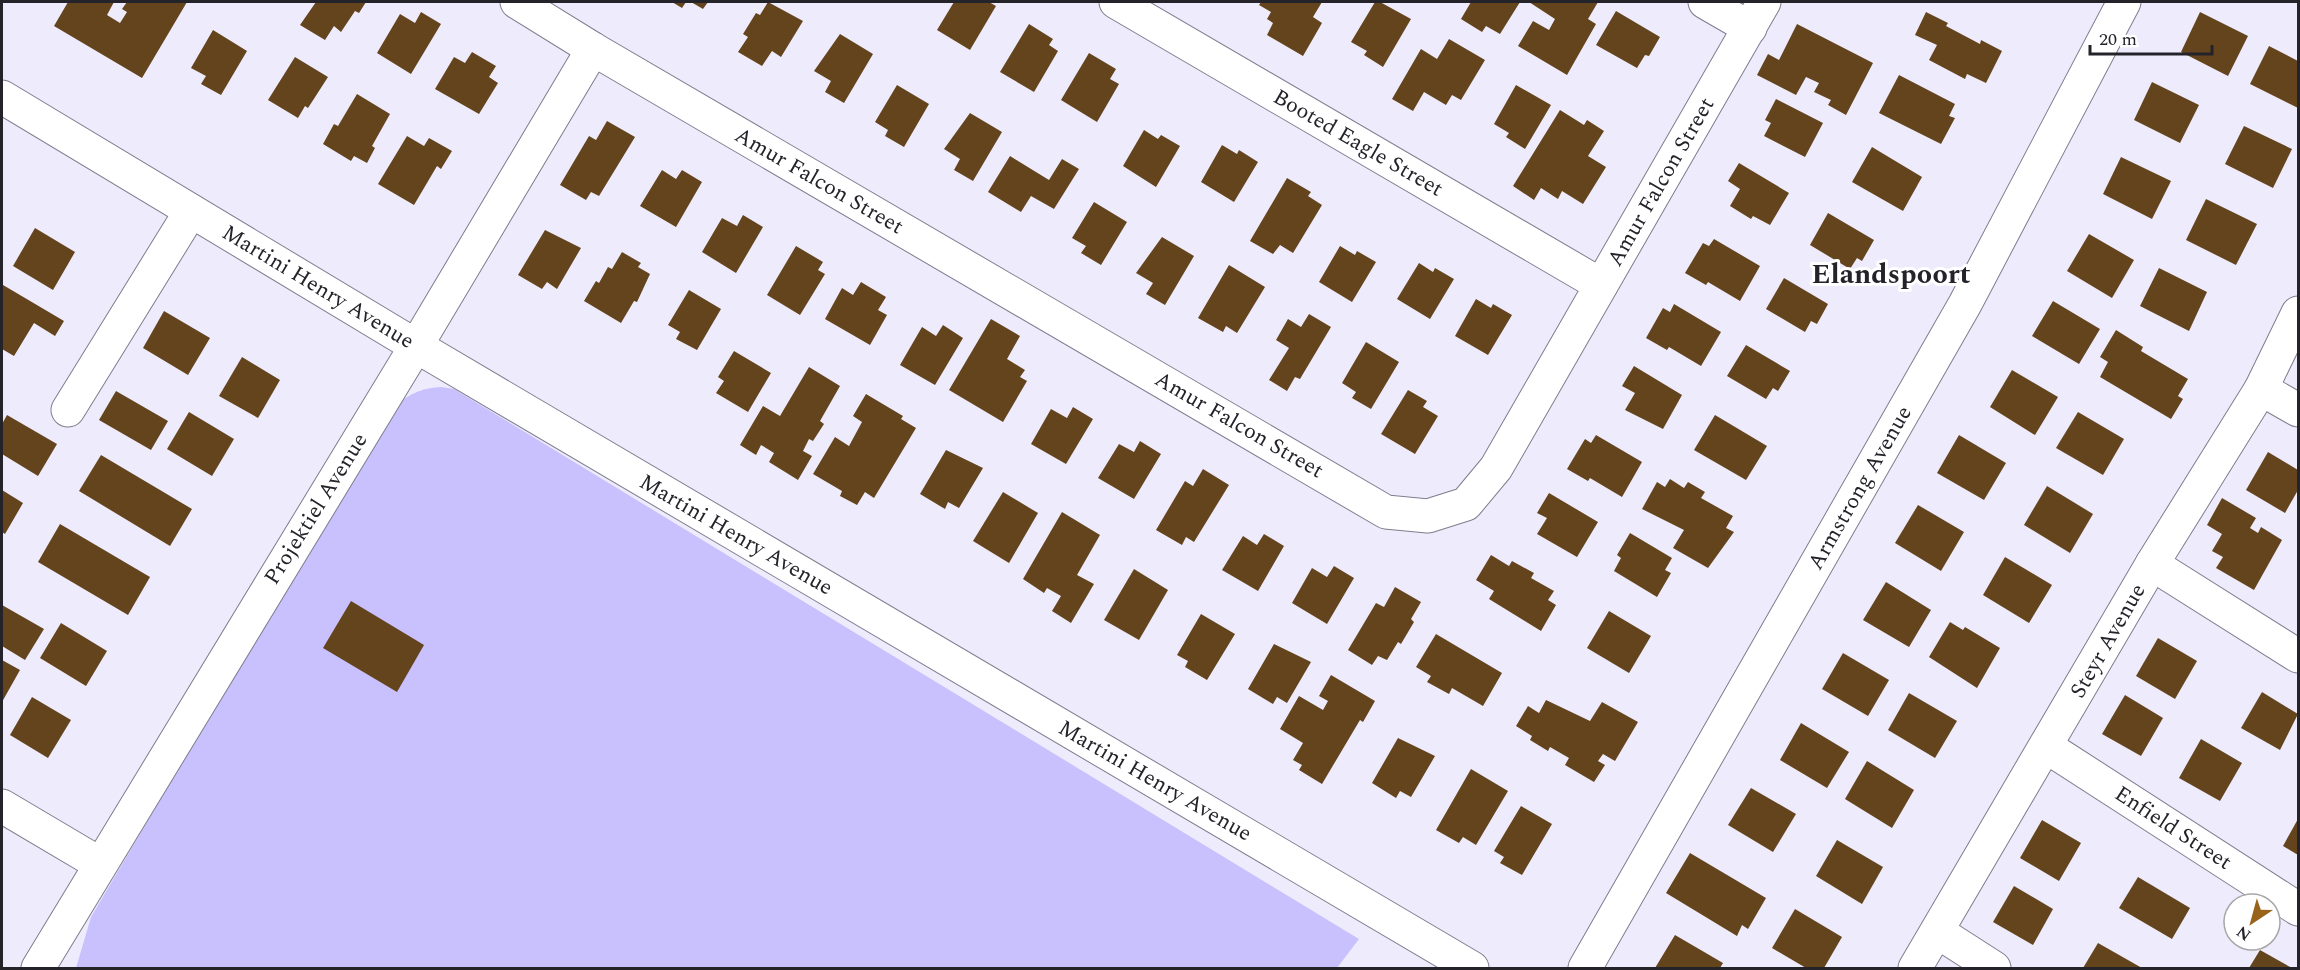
<svg xmlns="http://www.w3.org/2000/svg" width="2300" height="970" font-family="Spectral,serif">
<style>
.green{fill:#c8c1fe}
.building{fill:#64441d}
.lines{fill:none;stroke-linecap:round;stroke-linejoin:round}
.minor-casing{stroke:#7f7d8e;stroke-width:35}
.minor{stroke:#fff;stroke-width:33}
.labels{text-anchor:middle;dominant-baseline:central;stroke-width:6;stroke-linejoin:round;paint-order:stroke}
.street-label{font-size:22px;fill:#24232a;stroke:#fff}
.district-label{font-size:28px;font-weight:bold;fill:#24232a;stroke:#fff}
</style>
<rect width="100%" height="100%" fill="#eeecfc"/>
<!-- green -->
<path class="green" d="M441,387L454,389L1359,939L1337,968H76L91,917L388,413C403,397 418,388 441,387Z"/>
<!-- building -->
<g class="building">
<polygon points="68,2 114,2 107,15 120,23 127,12 122,9 127,2 187,2 142,78 54,26"/>
<polygon points="316,2 366,2 359,13 355,11 341,32 334,26 325,40 300,25"/>
<polygon points="672,2 686,2 682,8"/>
<polygon points="691,2 708,2 703,9"/>
<polygon points="768,2 803,21 781,57 772,51 762,66 738,52 748,37 743,34 756,13 760,15"/>
<polygon points="954,2 989,2 996,6 970,50 937,30"/>
<polygon points="1261,2 1322,2 1313,17 1322,23 1303,56 1267,35 1273,23 1267,19 1271,12 1259,5"/>
<polygon points="1375,2 1380,2 1411,19 1383,67 1364,55 1367,51 1351,42"/>
<polygon points="1471,2 1520,2 1500,34 1486,26 1482,32 1461,19"/>
<polygon points="1529,2 1598,2 1588,19 1596,24 1567,75 1518,46 1533,21 1549,30 1555,19"/>
<polygon points="1616,11 1660,37 1649,56 1645,55 1637,68 1596,45"/>
<polygon points="421,12 441,24 411,74 377,53 400,14 415,23"/>
<polygon points="1926,12 1948,23 1946,26 1980,44 1981,40 2002,51 1986,83 1967,74 1965,79 1929,60 1937,45 1915,35"/>
<polygon points="2200,12 2248,36 2228,76 2181,52"/>
<polygon points="1029,24 1053,39 1049,45 1058,51 1034,92 1000,72"/>
<polygon points="1797,24 1873,63 1846,115 1828,105 1831,100 1814,92 1819,83 1806,77 1796,95 1757,75 1768,54 1779,60"/>
<polygon points="213,30 247,51 221,95 201,84 206,76 191,68"/>
<polygon points="840,34 873,54 844,103 825,92 831,81 814,71"/>
<polygon points="1449,39 1485,60 1461,100 1452,95 1446,105 1424,92 1413,111 1392,99 1421,49 1437,59"/>
<polygon points="2269,46 2298,61 2298,108 2250,84"/>
<polygon points="472,52 496,66 489,77 498,83 479,114 435,89 454,57 465,63"/>
<polygon points="1089,53 1116,69 1110,79 1119,84 1097,122 1061,100"/>
<polygon points="295,57 328,77 308,108 305,106 298,118 268,100"/>
<polygon points="1899,75 1955,104 1949,116 1955,118 1941,144 1879,113"/>
<polygon points="2152,82 2199,105 2180,143 2134,120"/>
<polygon points="897,85 929,104 904,147 885,136 888,130 875,122"/>
<polygon points="1516,85 1551,105 1525,149 1506,137 1509,133 1494,124"/>
<polygon points="357,94 390,114 372,146 375,148 367,163 354,156 351,161 323,144 334,124 338,126"/>
<polygon points="1776,99 1823,123 1805,157 1764,136 1771,123 1765,120"/>
<polygon points="1560,110 1584,125 1587,120 1604,131 1588,156 1606,167 1583,204 1562,191 1558,199 1541,188 1534,200 1513,186"/>
<polygon points="970,113 1002,132 973,181 954,170 960,159 944,149"/>
<polygon points="607,121 635,137 599,196 591,192 586,200 560,185 589,136 596,140"/>
<polygon points="2244,126 2292,149 2273,188 2225,164"/>
<polygon points="1144,130 1158,139 1161,135 1180,146 1156,187 1123,166"/>
<polygon points="407,136 424,146 429,138 452,151 441,169 437,166 414,205 378,184"/>
<polygon points="1222,145 1237,154 1239,150 1258,162 1234,202 1201,182"/>
<polygon points="1872,147 1922,177 1903,211 1852,182"/>
<polygon points="1010,156 1049,180 1062,159 1079,169 1054,209 1031,196 1021,212 988,192"/>
<polygon points="2121,157 2171,181 2152,219 2103,194"/>
<polygon points="1739,163 1789,193 1770,225 1753,216 1751,219 1730,206 1740,189 1728,181"/>
<polygon points="662,170 676,179 682,170 702,182 676,227 640,206"/>
<polygon points="1287,178 1311,192 1308,196 1322,205 1293,253 1280,245 1273,254 1250,241"/>
<polygon points="2206,199 2257,224 2236,265 2186,240"/>
<polygon points="1094,202 1127,222 1101,265 1081,253 1086,246 1072,238"/>
<polygon points="1828,213 1874,240 1862,261 1857,258 1850,269 1810,245"/>
<polygon points="743,215 763,227 736,273 702,252 722,218 737,226"/>
<polygon points="35,228 75,252 53,290 13,266"/>
<polygon points="545,230 581,248 557,289 547,282 542,289 518,275"/>
<polygon points="2089,234 2134,260 2112,298 2067,271"/>
<polygon points="1162,237 1194,256 1165,305 1146,294 1153,283 1136,273"/>
<polygon points="1714,239 1760,266 1740,301 1708,282 1706,285 1685,273 1703,243 1709,246"/>
<polygon points="796,246 823,262 818,270 825,274 800,315 767,295"/>
<polygon points="1340,246 1355,255 1357,251 1376,262 1352,302 1319,282"/>
<polygon points="622,252 641,263 638,267 650,274 637,302 634,301 621,323 584,301 596,281 599,283 608,267 612,269"/>
<polygon points="1419,263 1433,272 1435,268 1454,279 1430,319 1397,299"/>
<polygon points="1229,265 1265,287 1237,333 1226,326 1223,332 1198,318"/>
<polygon points="2159,268 2207,292 2189,331 2140,306"/>
<polygon points="1784,278 1828,304 1817,324 1811,321 1805,332 1766,309"/>
<polygon points="861,282 886,297 878,310 887,315 870,345 825,319 842,288 853,295"/>
<polygon points="3,285 64,321 55,336 34,323 14,356 2,349"/>
<polygon points="689,290 721,309 697,350 676,339 680,332 668,325"/>
<polygon points="1476,299 1491,308 1493,304 1512,315 1488,355 1455,336"/>
<polygon points="2053,301 2100,329 2079,364 2032,336"/>
<polygon points="1674,304 1721,332 1701,366 1669,347 1667,350 1646,338 1663,308 1670,312"/>
<polygon points="164,311 210,338 188,375 143,348"/>
<polygon points="1309,314 1331,327 1300,379 1295,377 1287,391 1269,380 1289,348 1276,340 1288,319 1301,327"/>
<polygon points="991,319 1020,336 1007,359 1025,370 1020,377 1027,381 1003,422 949,390"/>
<polygon points="943,325 963,338 935,385 900,365 922,327 936,336"/>
<polygon points="2116,330 2143,347 2141,351 2188,379 2178,396 2183,399 2171,419 2100,377 2108,362 2100,357"/>
<polygon points="1366,342 1399,362 1371,409 1352,398 1356,392 1342,383"/>
<polygon points="1746,345 1790,371 1778,391 1773,388 1766,399 1727,376"/>
<polygon points="734,351 771,373 748,412 716,393 724,381 718,377"/>
<polygon points="242,357 280,380 258,418 219,396"/>
<polygon points="1634,366 1682,395 1663,429 1625,410 1635,393 1622,386"/>
<polygon points="809,367 840,386 820,421 824,424 813,441 809,439 803,451 812,456 798,480 769,462 774,453 761,445 756,455 740,445 763,406 780,416"/>
<polygon points="2012,370 2058,397 2035,435 1990,407"/>
<polygon points="1408,390 1427,401 1423,407 1438,416 1415,454 1381,434"/>
<polygon points="116,391 168,421 151,450 99,420"/>
<polygon points="866,394 903,416 901,419 916,428 874,498 865,492 857,505 840,496 842,491 813,474 835,437 849,446 862,422 853,416"/>
<polygon points="1073,407 1093,419 1066,464 1031,444 1051,409 1067,418"/>
<polygon points="189,412 234,439 212,476 167,449"/>
<polygon points="2078,412 2124,439 2103,475 2056,448"/>
<polygon points="7,415 57,444 38,476 2,454 2,424"/>
<polygon points="1715,415 1767,446 1746,480 1694,450"/>
<polygon points="1596,435 1642,462 1622,497 1590,478 1588,481 1567,469 1585,439 1591,443"/>
<polygon points="1959,435 2006,463 1984,500 1937,473"/>
<polygon points="1140,441 1161,454 1134,499 1098,478 1119,444 1134,452"/>
<polygon points="946,450 983,468 959,508 948,502 945,509 920,494"/>
<polygon points="2268,452 2298,470 2298,490 2285,513 2246,490"/>
<polygon points="101,455 192,509 170,546 79,491"/>
<polygon points="1203,469 1229,485 1194,542 1186,537 1182,545 1156,530 1185,481 1193,486"/>
<polygon points="1670,479 1684,488 1688,482 1705,492 1701,498 1733,516 1726,528 1734,532 1708,568 1673,548 1684,530 1642,509 1657,482 1665,487"/>
<polygon points="2047,486 2093,514 2070,553 2024,525"/>
<polygon points="2,490 23,503 5,534 2,532"/>
<polygon points="1003,492 1038,513 1009,563 973,541"/>
<polygon points="1549,493 1598,522 1577,557 1537,534 1547,518 1537,513"/>
<polygon points="2222,498 2256,518 2250,528 2258,533 2261,527 2282,540 2254,590 2216,568 2223,557 2212,551 2222,534 2207,525"/>
<polygon points="1918,505 1964,532 1941,571 1895,543"/>
<polygon points="1062,512 1100,535 1077,575 1094,584 1071,623 1052,611 1061,596 1047,588 1044,593 1023,579"/>
<polygon points="60,524 150,577 128,615 38,562"/>
<polygon points="1630,533 1672,558 1665,570 1671,573 1657,597 1614,571 1621,558 1617,555"/>
<polygon points="1264,534 1284,546 1258,591 1222,570 1243,536 1257,545"/>
<polygon points="1491,555 1509,566 1512,561 1534,573 1531,578 1554,591 1548,600 1556,605 1541,631 1489,599 1494,591 1476,580"/>
<polygon points="2005,557 2052,585 2029,623 1983,595"/>
<polygon points="1334,566 1354,578 1327,624 1292,603 1312,568 1327,577"/>
<polygon points="1134,569 1168,590 1139,640 1104,620"/>
<polygon points="1886,582 1931,610 1909,647 1863,620"/>
<polygon points="1395,587 1421,602 1411,619 1414,622 1401,644 1398,642 1387,660 1378,656 1372,665 1348,650 1376,603 1384,607"/>
<polygon points="351,601 424,645 397,692 323,648"/>
<polygon points="2,605 44,629 25,660 2,646"/>
<polygon points="1609,611 1651,636 1629,673 1587,648"/>
<polygon points="1201,614 1235,634 1207,680 1185,667 1188,661 1177,655"/>
<polygon points="1950,622 1963,630 1965,627 2000,648 1977,688 1929,657"/>
<polygon points="61,623 107,651 86,686 40,658"/>
<polygon points="1436,634 1502,673 1483,706 1452,688 1449,694 1427,682 1431,676 1416,667"/>
<polygon points="2158,638 2197,661 2175,699 2136,676"/>
<polygon points="1274,644 1311,662 1287,703 1277,697 1273,704 1248,689"/>
<polygon points="1843,653 1889,680 1868,716 1822,689"/>
<polygon points="2,660 20,670 2,702"/>
<polygon points="1331,675 1375,701 1363,722 1360,720 1322,784 1299,770 1302,765 1293,760 1303,743 1280,729 1299,696 1323,710 1328,701 1319,696"/>
<polygon points="2262,692 2298,714 2280,750 2241,728"/>
<polygon points="1909,693 1957,721 1935,758 1888,730"/>
<polygon points="2125,695 2163,718 2141,756 2102,734"/>
<polygon points="32,697 71,720 48,758 10,735"/>
<polygon points="1546,700 1590,721 1602,702 1638,722 1615,761 1603,754 1598,761 1605,765 1594,782 1565,765 1569,758 1550,747 1548,751 1530,740 1532,736 1516,726 1528,706 1539,713"/>
<polygon points="1801,723 1849,752 1827,788 1780,760"/>
<polygon points="1398,738 1435,756 1411,797 1400,791 1396,798 1372,783"/>
<polygon points="2201,739 2242,763 2220,801 2179,778"/>
<polygon points="1867,761 1914,790 1892,828 1845,799"/>
<polygon points="1471,769 1508,791 1476,845 1463,837 1459,843 1436,830"/>
<polygon points="1751,788 1796,814 1773,852 1728,825"/>
<polygon points="1521,806 1552,824 1522,875 1500,863 1504,857 1494,851"/>
<polygon points="2298,819 2298,855 2283,846"/>
<polygon points="2042,820 2081,843 2059,881 2020,858"/>
<polygon points="1837,840 1883,867 1862,904 1816,876"/>
<polygon points="1690,853 1766,898 1748,929 1742,925 1737,936 1666,893"/>
<polygon points="2138,877 2190,908 2172,939 2119,908"/>
<polygon points="2014,886 2053,909 2033,945 1993,922"/>
<polygon points="1795,909 1842,937 1824,968 1806,968 1772,948"/>
<polygon points="1675,935 1723,963 1720,968 1655,968"/>
<polygon points="2098,943 2142,968 2083,968"/>
<polygon points="2260,950 2292,968 2249,968"/>
</g>
<g class="lines">
<!-- minor casing -->
<g class="minor-casing">
<g id="minor">
<polyline points="517,2 593,49 1386,512 1428,516 1466,504 1496,468 1764,2"/>
<polyline points="1116,2 1601,285"/>
<polyline points="1705,2 1750,28"/>
<polyline points="2,97 416,346 1472,968"/>
<polyline points="2261,389 2298,410"/>
<polyline points="68,410 191,211"/>
<polyline points="2152,564 2298,656"/>
<polyline points="2047,747 2298,909"/>
<polyline points="2,806 100,864"/>
<polyline points="1938,932 1994,968"/>
<polyline points="38,968 416,346 593,49"/>
<polyline points="1585,968 1965,304 2124,2"/>
<polyline points="1915,968 2152,564 2261,389 2298,313"/>
</g>
</g>
<!-- minor -->
<use href="#minor" class="minor"/>
</g>
<g class="labels">
<!-- street labels -->
<g class="street-label">
<text transform="translate(1358 143) rotate(30)">Booted Eagle Street</text>
<text transform="translate(819 181) rotate(30)">Amur Falcon Street</text>
<text transform="translate(1661 182) rotate(-60)">Amur Falcon Street</text>
<text transform="translate(318 287) rotate(31)">Martini Henry Avenue</text>
<text transform="translate(1239 425) rotate(30)">Amur Falcon Street</text>
<text transform="translate(1860 488) rotate(-60)">Armstrong Avenue</text>
<text transform="translate(316 509) rotate(-58)">Projektiel Avenue</text>
<text transform="translate(736 535) rotate(30)">Martini Henry Avenue</text>
<text transform="translate(2108 641) rotate(-60)">Steyr Avenue</text>
<text transform="translate(1155 781) rotate(30)">Martini Henry Avenue</text>
<text transform="translate(2173 828) rotate(33)">Enfield Street</text>
</g>
<!-- district labels -->
<g class="district-label">
<text x="1891" y="274">Elandspoort</text>
</g>
</g>
<!-- border -->
<rect width="2300" height="970" fill="none" stroke="#24232a" stroke-width="6"/>
<!-- north arrow -->
<g transform="translate(2252 922) rotate(216)"><circle r="28" fill="#ffffff" stroke="#a7a7aa" stroke-width="1.5"/>
<path d="M0-4.5L10 22L0 15L-10 22Z" fill="#98631a"/>
<text y="-9" font-size="16" font-weight="bold" text-anchor="middle" fill="#24232a">N</text>
</g>
<!-- scale -->
<path d="M2090 45v9h122v-9" fill="none" stroke="#24232a" stroke-width="3"/>
<text x="2099" y="45" font-size="18" fill="#24232a" stroke="#ffffff" stroke-width="4.5" paint-order="stroke">20 m</text>
</svg>
